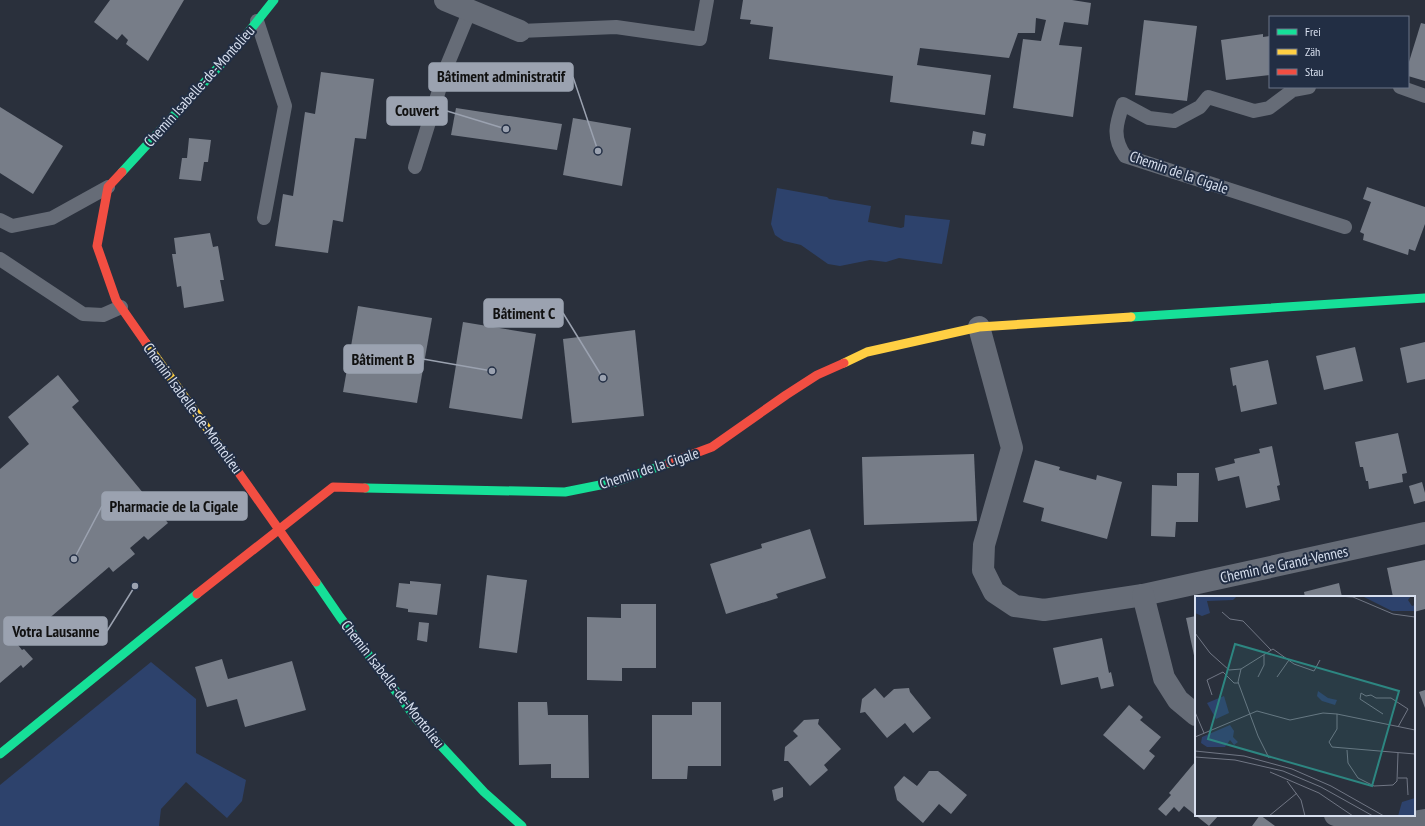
<svg xmlns="http://www.w3.org/2000/svg" width="1425" height="826" font-family="'PT Sans Narrow',sans-serif">
<style>
.green{fill:#2d426c}
.building{fill:#777d88}
.lines{fill:none;stroke-linecap:round;stroke-linejoin:round}
.lane{stroke:#666c77;stroke-width:14}
.street{stroke:#666c77;stroke-width:22}
.fast{stroke:#16e098;stroke-width:9}
.slow{stroke:#ffcf43;stroke-width:9}
.jam{stroke:#f24e42;stroke-width:9}
.labels{text-anchor:middle;dominant-baseline:central;stroke-width:4;stroke-linejoin:round;paint-order:stroke}
.street-label{font-size:15px;fill:#d8e0ef;stroke:#222e44}
.inset-road{fill:none;stroke:#707684;stroke-width:1}
.view{fill:#2d8681;fill-opacity:0.15;stroke:#2d8681;stroke-width:2}
.inset-edge{fill:none;stroke:#d8e0ef;stroke-width:2}
.leader{fill:none;stroke:#9ba2b0;stroke-width:1.5}
.callout-dot{fill:#9ba2b0;stroke:#222e44;stroke-width:1.5}
.callout{fill:#9ba2b0;stroke:#9ba2b0;stroke-width:1.5}
.callout-label{font-size:16px;text-anchor:middle;font-weight:bold;fill:#111}
</style>
<rect width="100%" height="100%" fill="#2a303c"/>
<!-- green -->
<g class="green">
<polygon points="777,188 827,197 829,199 871,206 868,222 901,228 904,227 905,215 950,220 942,264 899,258 886,262 870,260 840,266 828,264 801,245 784,241 775,235 771,224"/>
<polygon points="151,662 196,699 196,753 246,780 242,801 227,818 186,782 161,809 159,826 0,826 0,785"/>
</g>
<!-- building -->
<g class="building">
<polygon points="110,0 184,0 148,61 126,44 128,40 122,34 117,40 94,22"/>
<polygon points="743,0 1072,0 1091,3 1088,25 1064,22 1059,45 1082,47 1073,117 1013,108 1023,39 1041,41 1046,20 1036,18 1035,33 1018,33 1009,58 920,48 917,65 991,75 985,115 890,102 893,76 769,59 773,27 750,24 751,20 740,19"/>
<polygon points="1144,20 1197,26 1187,101 1135,95"/>
<polygon points="1421,23 1425,24 1425,81 1408,76 1408,65"/>
<polygon points="1263,34 1263,37 1270,36 1270,75 1226,80 1221,40"/>
<polygon points="321,72 374,79 366,139 355,138 343,222 333,220 328,253 275,246 283,194 293,196 305,112 315,114"/>
<polygon points="0,107 63,146 33,194 0,173"/>
<polygon points="456,108 562,124 557,150 451,135"/>
<polygon points="573,118 631,128 622,186 563,175"/>
<polygon points="973,131 986,134 984,146 971,144"/>
<polygon points="189,138 211,140 208,162 204,162 201,181 179,179 182,158 187,158"/>
<polygon points="1367,187 1425,207 1425,224 1415,251 1409,249 1408,255 1363,240 1364,234 1360,232 1371,202 1363,199"/>
<polygon points="210,233 213,247 218,246 224,280 220,280 224,301 184,308 181,286 177,287 172,254 176,254 174,238"/>
<polygon points="358,306 432,318 417,403 343,392"/>
<polygon points="463,322 536,334 522,419 449,408"/>
<polygon points="635,330 644,416 572,423 563,339"/>
<polygon points="1425,342 1425,379 1407,383 1400,348"/>
<polygon points="1355,347 1363,381 1324,390 1316,356"/>
<polygon points="1268,360 1277,404 1241,412 1236,385 1233,386 1230,368"/>
<polygon points="58,375 79,401 72,407 168,523 148,540 144,536 130,548 135,554 113,572 109,567 18,645 22,650 24,649 33,659 23,668 21,665 0,683 0,469 29,444 8,417"/>
<polygon points="1398,433 1407,473 1402,474 1403,482 1369,489 1368,481 1366,481 1363,467 1360,467 1355,442"/>
<polygon points="1272,446 1280,485 1277,486 1280,500 1246,508 1239,476 1218,481 1215,468 1235,463 1234,459 1260,453 1259,449"/>
<polygon points="974,454 977,521 864,525 862,457"/>
<polygon points="1035,460 1060,467 1059,470 1096,480 1097,475 1122,482 1107,539 1041,521 1044,508 1023,502"/>
<polygon points="1177,473 1199,473 1198,522 1176,522 1175,537 1151,536 1152,485 1177,486"/>
<polygon points="1422,482 1425,493 1425,501 1414,504 1409,486"/>
<polygon points="810,529 826,578 776,594 778,598 726,614 710,564 762,548 761,544"/>
<polygon points="1425,560 1425,609 1414,612 1414,597 1393,597 1387,568"/>
<polygon points="487,575 527,580 517,653 479,648"/>
<polygon points="410,581 441,584 437,615 408,612 408,609 396,607 399,583 410,584"/>
<polygon points="1339,583 1342,597 1305,597 1304,592"/>
<polygon points="621,604 656,604 656,668 622,668 622,681 587,680 587,617 621,618"/>
<polygon points="1196,616 1196,660 1195,660 1186,618"/>
<polygon points="419,622 429,623 427,642 417,640"/>
<polygon points="1102,638 1109,673 1111,672 1114,686 1101,689 1098,677 1061,685 1053,648"/>
<polygon points="222,659 228,679 292,661 306,710 245,727 237,699 207,707 195,667"/>
<polygon points="875,688 884,698 894,689 909,688 910,692 931,718 913,733 905,723 887,738 865,712 860,713 862,699"/>
<polygon points="1425,690 1425,708 1419,692"/>
<polygon points="518,702 547,702 548,715 588,715 589,778 551,778 551,764 519,765"/>
<polygon points="692,702 721,702 721,766 688,766 687,779 652,779 652,715 692,715"/>
<polygon points="1129,705 1143,717 1140,720 1161,737 1149,751 1155,756 1144,770 1103,735"/>
<polygon points="819,719 818,724 841,749 824,765 828,770 810,786 788,761 784,761 785,747 798,736 793,731 804,720"/>
<polygon points="1195,762 1196,763 1196,815 1219,815 1209,826 1184,806 1179,812 1174,807 1166,816 1158,809 1171,795 1169,793"/>
<polygon points="929,771 938,771 967,795 951,814 939,804 923,823 897,800 894,787 904,776 917,786"/>
<polygon points="783,787 783,797 774,801 772,790"/>
<polygon points="1260,815 1275,826 1252,826"/>
</g>
<g class="lines">
<!-- lane -->
<g class="lane">
<polyline points="257,21 285,106 264,218"/>
<polyline points="520,31 616,27 700,39 707,0"/>
<path d="M1309,87L1293,90L1269,108L1254,111L1208,97L1200,107L1174,121L1149,118L1123,104C1116,124 1112,137 1125,156L1345,227"/>
<polyline points="1400,87 1425,96"/>
<polyline points="415,167 446,68 470,10"/>
<polyline points="0,220 12,226 52,218 108,187"/>
<polyline points="0,259 83,314 103,315 121,307"/>
</g>
<!-- street -->
<g class="street">
<polyline points="445,0 520,31"/>
<polyline points="979,327 1012,448 984,545 983,570 994,592 1015,606 1044,610 1143,595 1425,533"/>
<polyline points="1143,595 1164,678 1178,700 1196,715"/>
<polyline points="1335,815 1389,826 1425,820"/>
</g>
<!-- fast -->
<g class="fast">
<polyline points="122,172 235,49 274,0"/>
<polyline points="1131,317 1425,298"/>
<polyline points="365,488 565,492 615,482 669,463"/>
<polyline points="316,582 340,617 418,721 484,792 522,826"/>
<polyline points="0,754 197,594"/>
</g>
<!-- slow -->
<g class="slow">
<polyline points="146,343 234,466"/>
<polyline points="844,363 867,352 979,327 1131,317"/>
</g>
<!-- jam -->
<g class="jam">
<polyline points="122,172 108,187 97,246 116,300 146,343"/>
<polyline points="669,463 712,447 786,395 817,375 844,363"/>
<polyline points="234,466 316,582"/>
<polyline points="197,594 333,487 365,488"/>
</g>
</g>
<g class="labels">
<!-- street labels -->
<g class="street-label">
<text transform="translate(199 86) rotate(-48)">Chemin Isabelle-de-Montolieu</text>
<text transform="translate(1179 172) rotate(19)">Chemin de la Cigale</text>
<text transform="translate(193 408) rotate(54)">Chemin Isabelle-de-Montolieu</text>
<text transform="translate(649 468) rotate(-18)">Chemin de la Cigale</text>
<text transform="translate(1284 564) rotate(-12)">Chemin de Grand-Vennes</text>
<text transform="translate(393 684) rotate(52)">Chemin Isabelle-de-Montolieu</text>
</g>
</g>
<!-- overview -->
<g transform="translate(1195 596)">
<rect width="220" height="220" fill="#2a303c"/>
<path d="M0,0H42L38,4L12,5L15,17L7,20L0,17ZM167,0H216L213,4L217,10L220,9V15H197ZM123,95L133,102L142,104L140,109L127,105L122,100ZM29,100L34,117L21,123L12,107ZM35,129L39,135L38,141L43,146L39,149L35,144L30,151H12L6,147L7,141ZM220,202V220H203L207,206Z" fill="#2d426c"/>
<path class="inset-road" d="M143,0L158,1L198,18L220,21M27,16L35,23L48,25L76,54M0,37L15,57L34,74L46,73M63,81L69,69V59M82,81L94,64M17,99L12,84L28,76L39,87H44M0,116L9,137M142,118V133L134,146L137,151L220,158M188,118L165,103L166,97L171,100L176,99L181,102H196L213,113L203,131M0,141L62,115L95,124L128,117L142,118L220,134M152,154L153,167L163,182L179,190L198,189L202,185L203,157M0,155L49,160L97,173L136,190L189,220M0,161L40,164L88,175L126,191L178,220M74,162L63,140L43,86L46,73L78,53L99,68L119,75L125,64M75,176L124,197L158,220M203,182H212L213,199M92,185L106,204L110,220M74,220L102,197"/>
<path class="view" d="M40,48L204,95L177,190L13,143Z"/>
<rect width="220" height="220" class="inset-edge"/>
</g>
<!-- callouts -->
<path class="leader" d="M598 151L573 77M506 129L447 111M603 378L563 313M492 371L423 359M74 559L102 506M135 586L107 631"/>
<g class="callout-dot">
<circle cx="598" cy="151" r="4"/>
<circle cx="506" cy="129" r="4"/>
<circle cx="603" cy="378" r="4"/>
<circle cx="492" cy="371" r="4"/>
<circle cx="74" cy="559" r="4"/>
<circle cx="135" cy="586" r="4"/>
</g>
<g class="callout">
<rect x="429" y="63" width="144" height="28" rx="4"/>
<rect x="387" y="97" width="60" height="28" rx="4"/>
<rect x="484" y="299" width="79" height="28" rx="4"/>
<rect x="344" y="345" width="79" height="28" rx="4"/>
<rect x="102" y="492" width="145" height="28" rx="4"/>
<rect x="4" y="617" width="103" height="28" rx="4"/>
</g>
<g class="callout-label">
<text x="501" y="82">Bâtiment administratif</text>
<text x="417" y="116">Couvert</text>
<text x="524" y="319">Bâtiment C</text>
<text x="383" y="365">Bâtiment B</text>
<text x="174" y="512">Pharmacie de la Cigale</text>
<text x="56" y="637">Votra Lausanne</text>
</g>
<!-- legend -->
<rect x="1269" y="16" width="140" height="72" fill="#222e44" stroke="#6b7588"/>
<rect x="1277" y="29" width="20" height="6" fill="#16e098" stroke="#6b7588"/>
<text x="1305" y="36" font-size="12" fill="#d8e0ef">Frei</text>
<rect x="1277" y="49" width="20" height="6" fill="#ffcf43" stroke="#6b7588"/>
<text x="1305" y="56" font-size="12" fill="#d8e0ef">Zäh</text>
<rect x="1277" y="69" width="20" height="6" fill="#f24e42" stroke="#6b7588"/>
<text x="1305" y="76" font-size="12" fill="#d8e0ef">Stau</text>
</svg>
